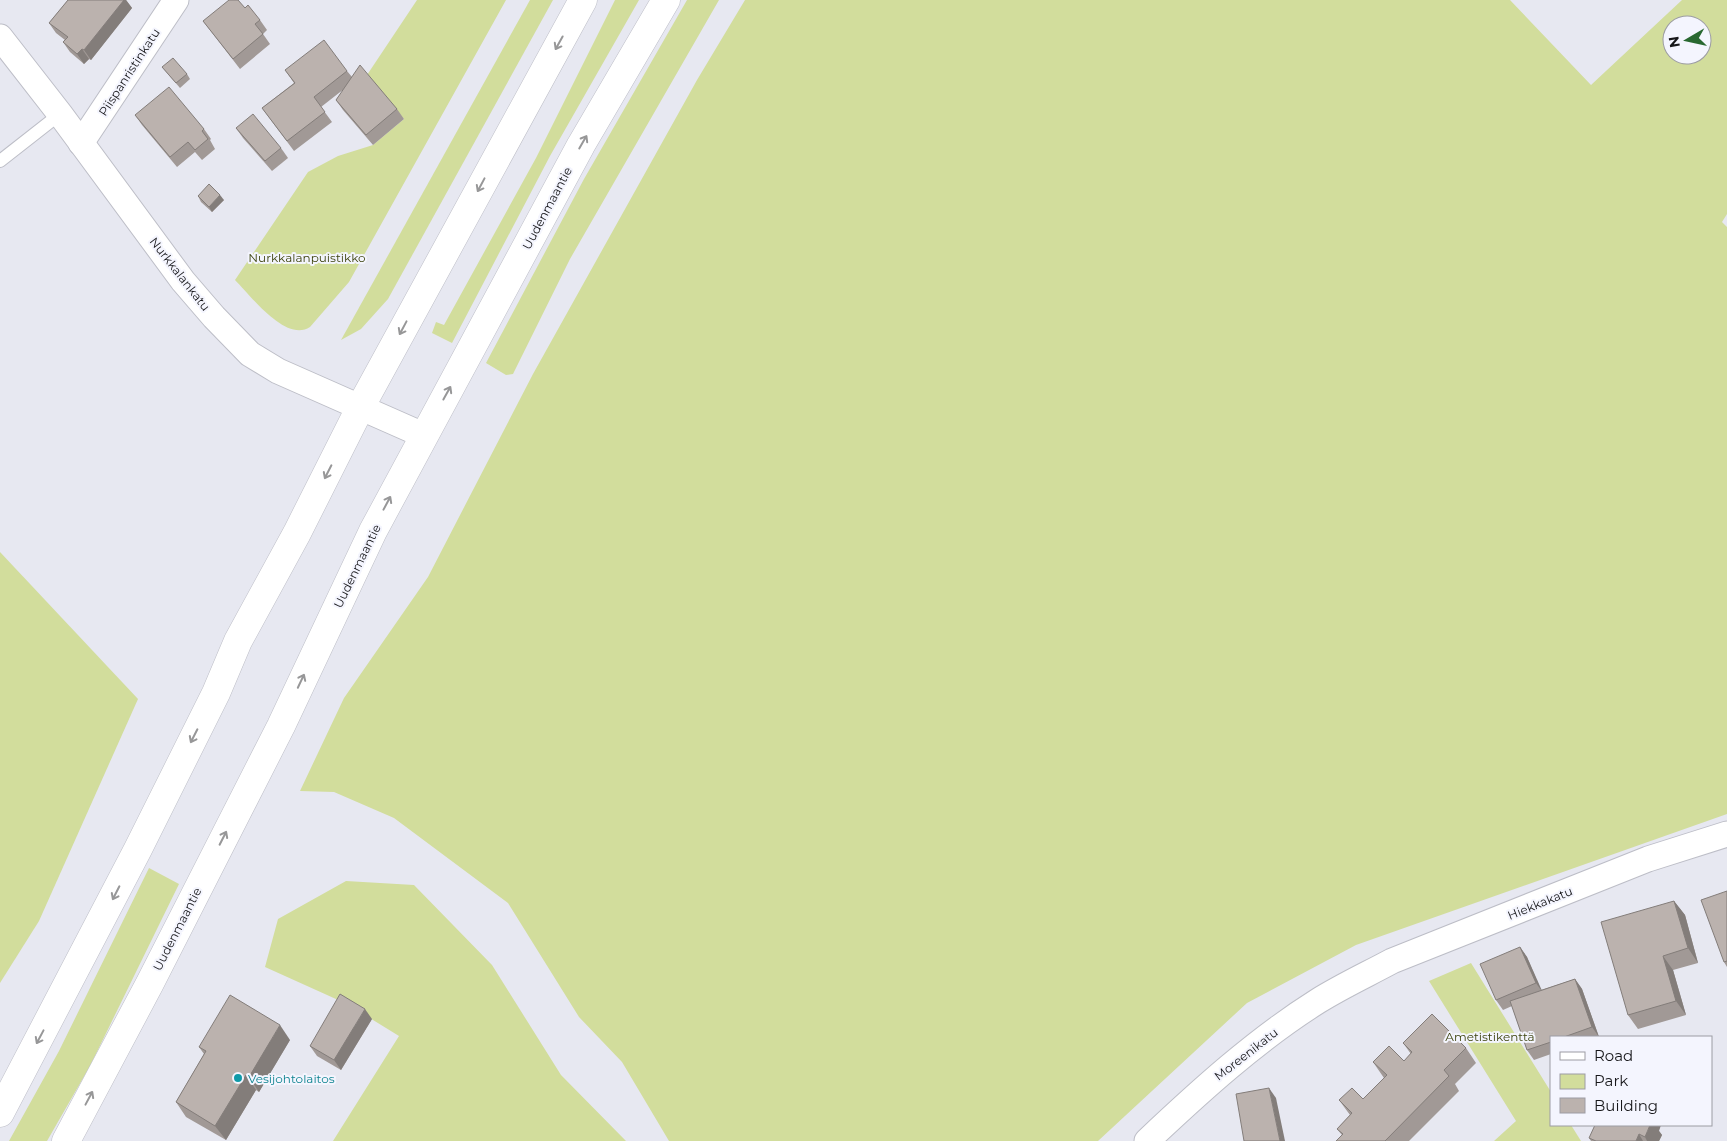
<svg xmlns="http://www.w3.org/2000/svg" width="1727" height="1141" font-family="Montserrat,sans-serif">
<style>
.green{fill:#d2dd9c;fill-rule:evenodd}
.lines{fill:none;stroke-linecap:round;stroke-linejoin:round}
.lane-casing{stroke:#bdbec7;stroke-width:14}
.street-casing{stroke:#bdbec7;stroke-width:27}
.secondary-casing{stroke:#bdbec7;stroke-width:29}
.lane{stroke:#fff;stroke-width:12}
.street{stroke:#fff;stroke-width:25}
.secondary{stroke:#fff;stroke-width:28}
.wall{fill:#a19996}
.shaded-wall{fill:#837d7a}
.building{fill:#bbb2ae;stroke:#837d7a}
.oneway{stroke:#979798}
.culture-dot{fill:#0f9aa8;stroke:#f4f5fe;stroke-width:2}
.labels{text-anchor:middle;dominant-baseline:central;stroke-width:4;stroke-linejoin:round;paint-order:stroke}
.street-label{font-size:12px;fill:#17171a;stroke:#f4f5fe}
.park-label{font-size:12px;fill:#3b420c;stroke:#f4f5fe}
.culture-label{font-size:12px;fill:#0d838f;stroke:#f4f5fe;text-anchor:start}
</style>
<rect width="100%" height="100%" fill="#e7e8f1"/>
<!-- green -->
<g class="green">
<path d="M417,0H506L349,282L310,327C286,343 251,296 235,280L308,172L338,156L373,145L404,119L367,75Z"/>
<polygon points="530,0 553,0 388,299 361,329 341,340"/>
<polygon points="615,0 639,0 550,156 452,343 432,333 436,322 444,325 536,158"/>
<polygon points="687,0 719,0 570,259 513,374 506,375 486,363 584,179"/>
<path d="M745,0H1510L1591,85L1682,0H1727V214L1722,222L1727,227V814L1356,945L1247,1003L1098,1141H669L622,1062L579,1017L508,903L394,818L334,792L300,791L344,698L428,577L533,374L697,80ZM1672,25H1702V55H1672Z"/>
<polygon points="0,552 138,699 39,921 0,983"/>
<polygon points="149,868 179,884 90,1066 47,1141 9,1141 59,1051"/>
<polygon points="346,881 414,885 492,965 561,1075 626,1141 333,1141 399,1036 347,1004 265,967 278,919"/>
<polygon points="1471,963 1551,1092 1551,1125 1571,1125 1581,1141 1494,1141 1516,1121 1429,981"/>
</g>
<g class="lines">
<!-- lane casing -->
<g class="lane-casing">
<polyline id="lane" points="0,161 60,114"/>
</g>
<!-- street casing -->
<g class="street-casing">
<g id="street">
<polyline points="0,37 60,114 183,281 214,317 250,354 278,371 423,435"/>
<polyline points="81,143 176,0"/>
<path d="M1147,1141C1200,1091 1256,1040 1318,1001C1342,986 1368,974 1392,961L1648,859L1727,834"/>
</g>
</g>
<!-- secondary casing -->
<g class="secondary-casing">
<g id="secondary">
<polyline points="0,1113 138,849 216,693 238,641 297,533 361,406 583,0"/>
<polyline points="66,1141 150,983 281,726 373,531 581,145 666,0"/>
</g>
</g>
<!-- lane -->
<use href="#lane" class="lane"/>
<!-- street -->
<use href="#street" class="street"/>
<!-- secondary -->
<use href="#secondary" class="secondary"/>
</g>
<!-- wall -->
<g class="wall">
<polygon points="68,0 126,0 132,8 91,60 89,59 84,64 70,52 63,42 65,40 56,33 49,23"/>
<polygon points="245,8 260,20 267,30 263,34 270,44 240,69 203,21"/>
<polygon points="162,67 187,74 190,79 180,88"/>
<polygon points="285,70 347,71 352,77 397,109 404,119 373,145 343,110 336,100 344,89 321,107 332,122 294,151 262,108 294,83"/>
<polygon points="135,115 204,129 211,139 210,140 215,149 202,160 195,152 177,167 142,125"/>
<polygon points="236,128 281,148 288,158 272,171 243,138"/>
<polygon points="198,196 224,200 212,212 201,202"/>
<polygon points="1727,891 1727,967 1724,962"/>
<polygon points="1674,901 1685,915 1698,963 1673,970 1686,1015 1638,1029 1628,1015"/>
<polygon points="1520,947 1527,957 1541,990 1575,979 1582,989 1599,1037 1551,1037 1551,1054 1534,1060 1527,1050 1512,1006 1503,1010 1496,1000"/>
<polygon points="372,1019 341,1070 317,1056 310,1046"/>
<polygon points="290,1040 259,1092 256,1090 226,1140 186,1117 176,1102 204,1054 199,1047"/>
<polygon points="1403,1043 1466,1048 1476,1063 1455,1084 1459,1091 1409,1141 1336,1141 1342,1135 1337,1129 1350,1115 1339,1100 1363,1099 1384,1078 1373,1062 1404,1061 1411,1054"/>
<polygon points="1659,1131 1662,1135 1659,1141 1591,1141 1589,1138"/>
</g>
<!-- shaded-wall -->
<g class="shaded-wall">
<polygon points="124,0 126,0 132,8 91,60 84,50"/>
<polygon points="82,49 89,59 84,64 77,54"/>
<polygon points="220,195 224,200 212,212 209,207"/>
<polygon points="1674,901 1685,915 1698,963 1688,948"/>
<polygon points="1520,947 1527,957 1543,993 1536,983"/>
<polygon points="1663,956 1673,970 1686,1015 1676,1001"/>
<polygon points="1575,979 1582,989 1599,1037 1592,1027"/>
<polygon points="365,1009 372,1019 341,1070 334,1060"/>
<polygon points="280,1025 290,1040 259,1092 249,1077"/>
<polygon points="246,1075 256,1090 226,1140 215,1126"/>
<polygon points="1269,1088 1276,1098 1285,1141 1280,1141"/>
<polygon points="1650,1125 1661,1125 1659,1131 1662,1135 1659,1141 1647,1141 1645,1137"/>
<polygon points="1639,1134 1643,1141 1636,1141"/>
</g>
<!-- building -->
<g class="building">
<polygon points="68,0 124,0 84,50 82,49 77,54 63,42 68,37 49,23"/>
<polygon points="229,0 238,0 245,8 248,5 260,20 255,24 263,34 233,59 203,21"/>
<polygon points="324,40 347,71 314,97 325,112 287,141 262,108 295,83 285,70"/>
<polygon points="173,58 187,74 176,83 162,67"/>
<polygon points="360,65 397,109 366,135 336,100"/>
<polygon points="169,87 204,129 202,131 208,139 195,150 188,142 170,157 135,115"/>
<polygon points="253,114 281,148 265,161 236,128"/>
<polygon points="209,184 220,195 209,207 198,196"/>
<polygon points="1727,891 1727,961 1724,962 1701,900"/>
<polygon points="1674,901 1688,948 1663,956 1676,1001 1628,1015 1601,922"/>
<polygon points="1520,947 1536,983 1496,1000 1480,964"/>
<polygon points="1575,979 1592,1027 1564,1037 1551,1037 1551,1042 1527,1050 1510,1001"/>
<polygon points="340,994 365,1009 334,1060 310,1046"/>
<polygon points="230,995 280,1025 249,1077 246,1075 215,1126 176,1102 206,1051 199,1047"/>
<polygon points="1432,1014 1466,1048 1444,1070 1449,1076 1385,1141 1336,1141 1343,1134 1337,1129 1352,1113 1339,1100 1352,1088 1363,1099 1387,1075 1373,1062 1389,1046 1404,1061 1412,1052 1403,1043"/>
<polygon points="1269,1088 1280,1141 1244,1141 1236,1094"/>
<polygon points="1595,1125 1650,1125 1645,1137 1639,1134 1636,1141 1596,1141 1589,1138"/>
</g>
<!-- one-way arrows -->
<defs><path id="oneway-shaft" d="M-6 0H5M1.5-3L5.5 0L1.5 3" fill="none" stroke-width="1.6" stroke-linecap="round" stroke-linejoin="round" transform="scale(1.25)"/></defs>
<g class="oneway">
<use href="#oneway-shaft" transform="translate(559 43) rotate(119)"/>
<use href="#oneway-shaft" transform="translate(583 142) rotate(-60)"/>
<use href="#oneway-shaft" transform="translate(481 185) rotate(118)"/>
<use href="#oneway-shaft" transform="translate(403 328) rotate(118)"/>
<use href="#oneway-shaft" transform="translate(447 393) rotate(-61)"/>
<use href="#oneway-shaft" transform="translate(328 472) rotate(117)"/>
<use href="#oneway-shaft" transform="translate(387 503) rotate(-62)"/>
<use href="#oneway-shaft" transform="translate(301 681) rotate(-65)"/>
<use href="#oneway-shaft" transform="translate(194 736) rotate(117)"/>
<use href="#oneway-shaft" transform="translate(223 838) rotate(-63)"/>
<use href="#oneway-shaft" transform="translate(116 893) rotate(117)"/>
<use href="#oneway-shaft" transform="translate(40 1037) rotate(118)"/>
<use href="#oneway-shaft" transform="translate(89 1098) rotate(-62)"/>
</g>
<!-- markers -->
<circle class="culture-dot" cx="238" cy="1078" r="5"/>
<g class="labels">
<!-- street labels -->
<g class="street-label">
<text transform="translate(129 72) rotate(-57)">Piispanristinkatu</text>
<text transform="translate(547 208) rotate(-62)">Uudenmaantie</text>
<text transform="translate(180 274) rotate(52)">Nurkkalankatu</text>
<text transform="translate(357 566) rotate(-64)">Uudenmaantie</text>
<text transform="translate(1540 903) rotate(-22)">Hiekkakatu</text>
<text transform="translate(177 929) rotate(-63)">Uudenmaantie</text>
<text transform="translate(1246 1054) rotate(-38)">Moreenikatu</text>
</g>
<!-- park labels -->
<g class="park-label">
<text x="307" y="257">Nurkkalanpuistikko</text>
<text x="1490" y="1036">Ametistikenttä</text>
</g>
<!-- culture labels -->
<g class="culture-label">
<text x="248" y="1078">Vesijohtolaitos</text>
</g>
</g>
<!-- legend -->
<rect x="1550" y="1036" width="162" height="90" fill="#f4f5fe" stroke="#9c9ca3"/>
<rect x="1560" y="1052" width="25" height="8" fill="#ffffff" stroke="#9c9ca3"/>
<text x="1594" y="1061" font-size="15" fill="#17171a">Road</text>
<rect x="1560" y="1074" width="25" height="15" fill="#d2dd9c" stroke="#9c9ca3"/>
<text x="1594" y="1086" font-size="15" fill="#17171a">Park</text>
<rect x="1560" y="1098" width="25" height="15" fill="#bbb2ae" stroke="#9c9ca3"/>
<text x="1594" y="1111" font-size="15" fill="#17171a">Building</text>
<!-- north arrow -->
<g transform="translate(1687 40) rotate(261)"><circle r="24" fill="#f4f5fe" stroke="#9c9ca3"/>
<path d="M0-4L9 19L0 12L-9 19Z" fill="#296831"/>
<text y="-8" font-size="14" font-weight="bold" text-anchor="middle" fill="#17171a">N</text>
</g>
</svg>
